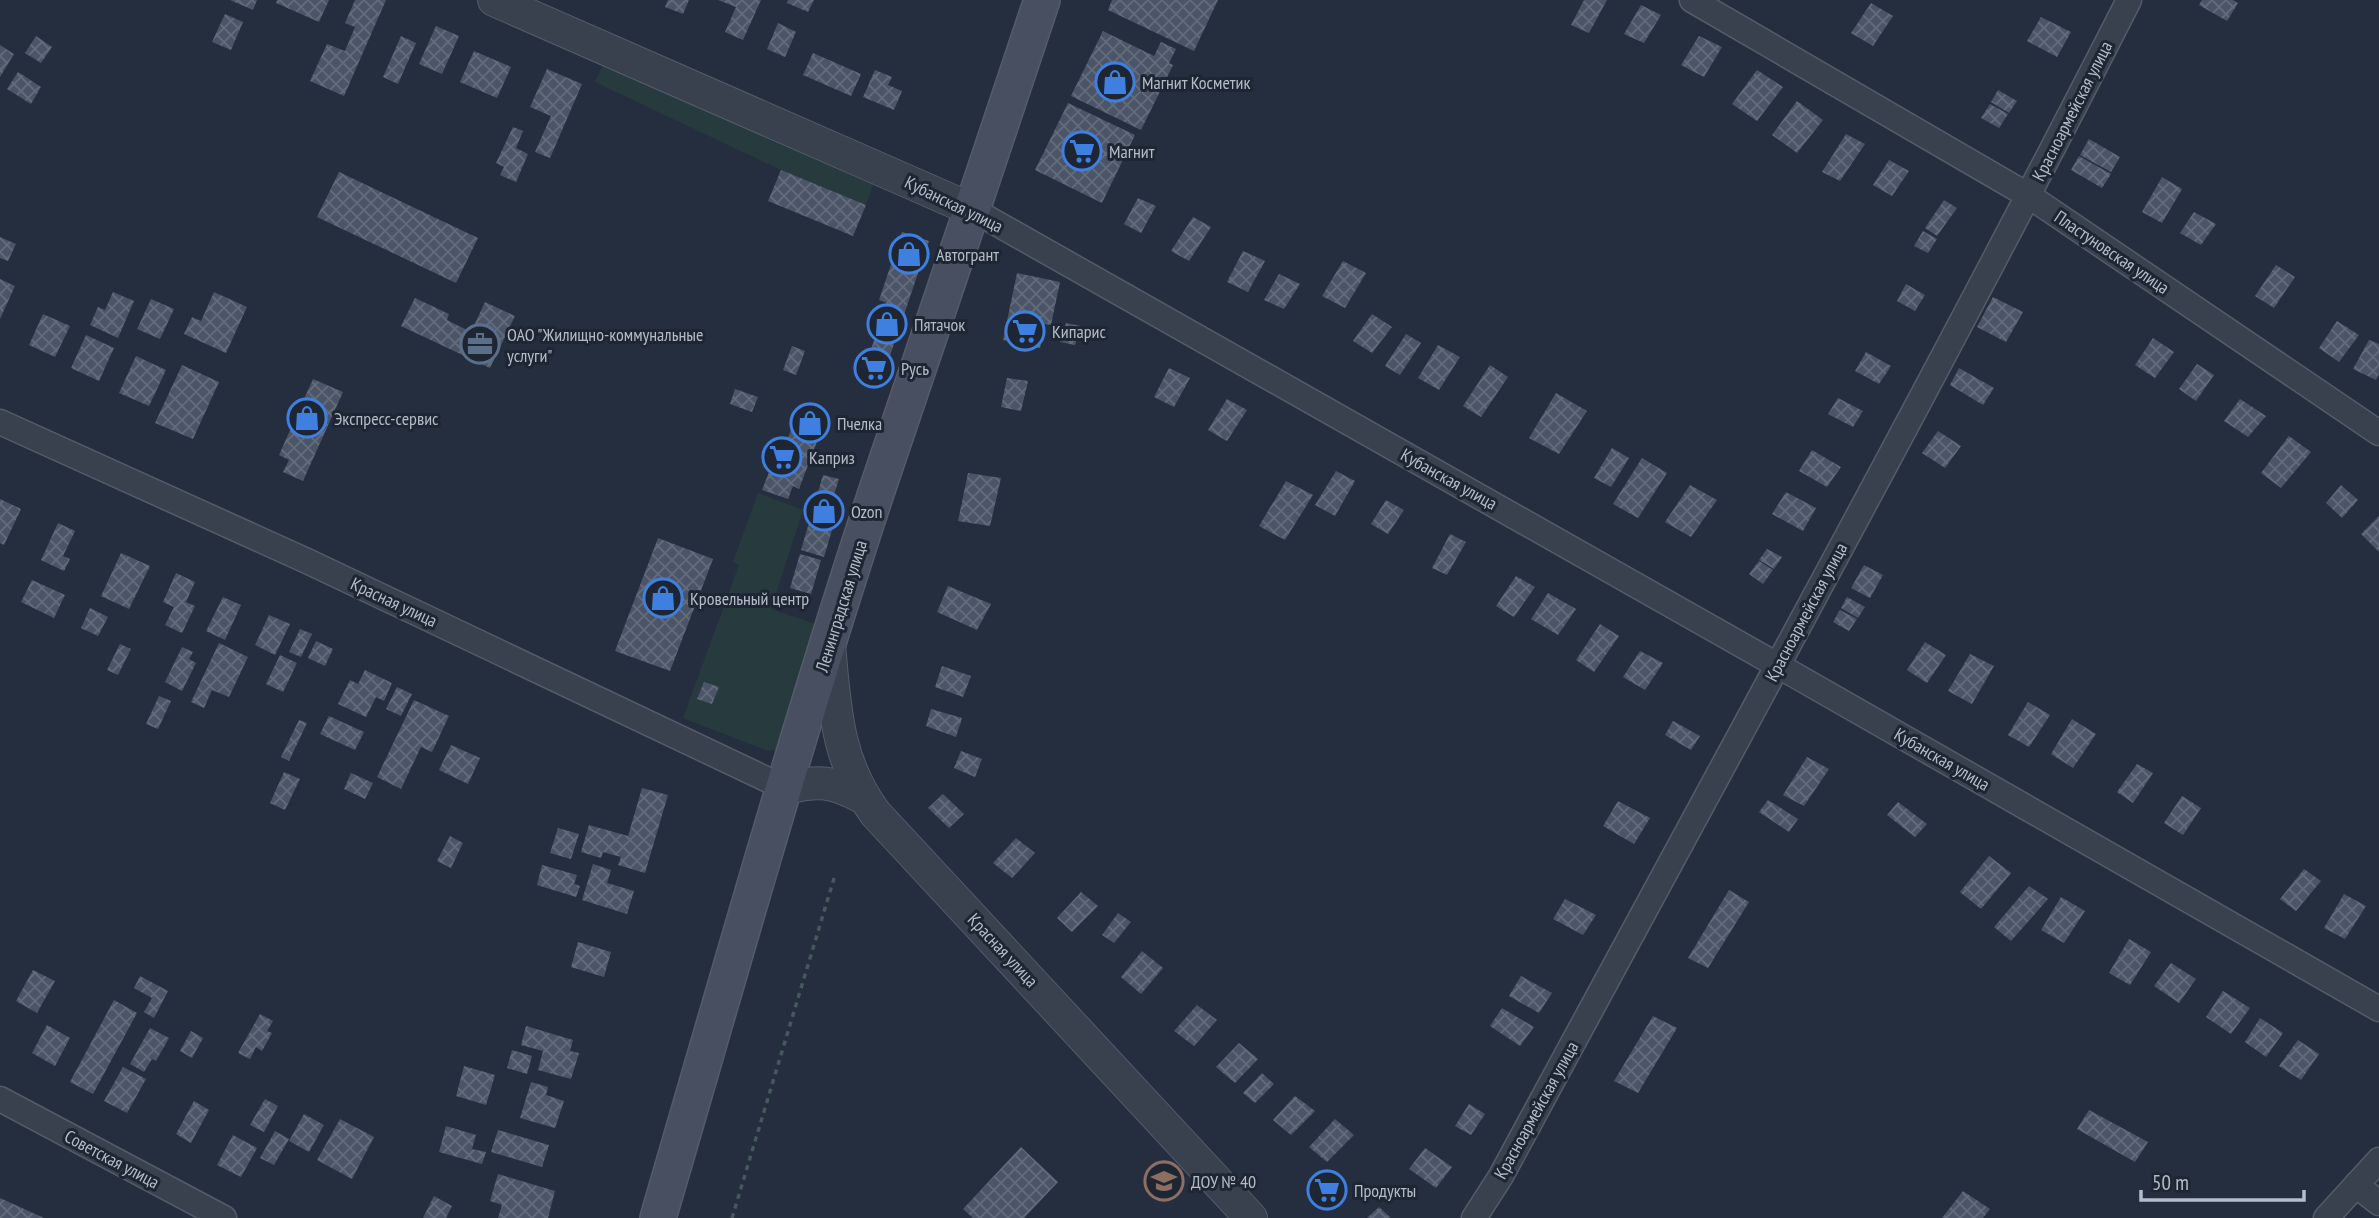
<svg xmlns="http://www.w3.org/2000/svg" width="2379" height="1218" font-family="'PT Sans Narrow',sans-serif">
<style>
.green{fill:#273b3f}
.building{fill:url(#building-cross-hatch)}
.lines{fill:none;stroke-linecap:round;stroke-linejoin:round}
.minor-casing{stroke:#545c69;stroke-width:27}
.tertiary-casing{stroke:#545c69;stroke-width:34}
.secondary-casing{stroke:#545c69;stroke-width:38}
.path{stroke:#45585c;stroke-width:3.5;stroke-dasharray:5 5;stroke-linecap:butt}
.minor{stroke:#39414e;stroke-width:24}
.tertiary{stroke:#39414e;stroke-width:32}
.secondary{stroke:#474f61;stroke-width:35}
.labels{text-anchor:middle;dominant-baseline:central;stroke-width:6;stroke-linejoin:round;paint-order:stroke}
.poi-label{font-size:18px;fill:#b5bcc9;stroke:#1e2633;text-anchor:start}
.street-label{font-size:18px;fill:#b5bcc9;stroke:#1e2633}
</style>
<defs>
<pattern id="building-cross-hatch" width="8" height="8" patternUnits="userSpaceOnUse" patternTransform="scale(1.75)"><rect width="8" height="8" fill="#4b5567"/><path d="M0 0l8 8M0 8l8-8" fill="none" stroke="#636c7b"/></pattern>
</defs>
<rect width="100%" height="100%" fill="#252e3e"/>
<!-- green -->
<g class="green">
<polygon points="604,63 873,185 866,205 781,170 595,82"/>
<polygon points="758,493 803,510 771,609 818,625 779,746 775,750 768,751 683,718 739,565 733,562"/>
</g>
<!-- building -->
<g class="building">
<polygon points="230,0 257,0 253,10"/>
<polygon points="277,0 329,0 319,22 276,3"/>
<polygon points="355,0 386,0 344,96 310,81 327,44 345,51 355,27 345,23"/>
<polygon points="668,0 689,0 683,14 665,7"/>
<polygon points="718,0 761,0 743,40 725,32 736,7"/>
<polygon points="788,0 814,0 808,12 787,3"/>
<polygon points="1112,0 1218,0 1194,51 1108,10"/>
<polygon points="1584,0 1607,0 1589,33 1571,25"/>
<polygon points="2202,0 2233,0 2238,3 2227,21 2199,5"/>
<polygon points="1871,3 1893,16 1873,46 1851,33"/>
<polygon points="1641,5 1661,15 1644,43 1624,34"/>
<polygon points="225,14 243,22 231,50 212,42"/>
<polygon points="2041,17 2071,32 2057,57 2027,41"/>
<polygon points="778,23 796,32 785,57 767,49"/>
<polygon points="436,26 459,36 442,74 419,64"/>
<polygon points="1103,31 1154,56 1161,42 1176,49 1169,63 1173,65 1141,130 1071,96"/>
<polygon points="36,36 52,47 41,63 25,53"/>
<polygon points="401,36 416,43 398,84 383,77"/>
<polygon points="1699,36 1722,47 1704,77 1681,65"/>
<polygon points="0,45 14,54 0,77"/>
<polygon points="474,51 511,67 497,98 460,82"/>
<polygon points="813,53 861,74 851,96 803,75"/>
<polygon points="547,69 582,84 550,158 535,152 551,116 530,107"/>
<polygon points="875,70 892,77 888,85 902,91 894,110 863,97"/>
<polygon points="1757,70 1783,87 1757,121 1732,104"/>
<polygon points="18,72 41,87 31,104 7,89"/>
<polygon points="1998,90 2017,101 2009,113 1991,102"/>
<polygon points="1797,101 1823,120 1797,153 1772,135"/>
<polygon points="1068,103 1135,135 1102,203 1035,170"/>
<polygon points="1990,104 2008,114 1999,128 1981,118"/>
<polygon points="513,127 523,131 516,148 528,154 516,182 500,175 504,167 496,163"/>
<polygon points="1846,134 1865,144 1840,181 1822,172"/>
<polygon points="2089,139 2120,157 2111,172 2080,155"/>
<polygon points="2079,156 2111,174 2102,188 2071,170"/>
<polygon points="1889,160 1909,171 1892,196 1873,185"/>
<polygon points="781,170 866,205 853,236 768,201"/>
<polygon points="339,172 478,238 456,283 317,217"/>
<polygon points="2162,177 2182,189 2162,223 2142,212"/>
<polygon points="1138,198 1156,206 1141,233 1124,224"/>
<polygon points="1944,200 1957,208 1937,236 1925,228"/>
<polygon points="2194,212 2216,224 2201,245 2180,233"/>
<polygon points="1193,217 1211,227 1189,261 1171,251"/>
<polygon points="1923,231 1937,239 1928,253 1914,246"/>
<polygon points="902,232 929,241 879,388 860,381 887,303 879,300"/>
<polygon points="0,237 16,244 8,261 0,258"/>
<polygon points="1243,251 1265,261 1248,292 1227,282"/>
<polygon points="1343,261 1366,273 1345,308 1322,296"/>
<polygon points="2276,265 2295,277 2274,308 2255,296"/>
<polygon points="1017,273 1060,282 1051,325 1045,324 1040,348 1003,340"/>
<polygon points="1279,274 1300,284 1284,309 1264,300"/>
<polygon points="0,279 15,286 0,319"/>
<polygon points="1906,284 1925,295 1915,311 1897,301"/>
<polygon points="113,292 134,301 118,338 90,325 98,307 105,310"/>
<polygon points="214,292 247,307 226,353 184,334 192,317 201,321"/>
<polygon points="1993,297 2023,312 2006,342 1977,327"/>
<polygon points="415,298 449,314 447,320 471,332 485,302 515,316 490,368 401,326"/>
<polygon points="151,299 174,309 160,339 137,329"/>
<polygon points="43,314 70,326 55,357 29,345"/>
<polygon points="1372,314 1392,327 1372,353 1353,341"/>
<polygon points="2337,321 2359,335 2339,362 2319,348"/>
<polygon points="1066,323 1081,326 1075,345 1060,342"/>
<polygon points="1406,334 1421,343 1400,375 1385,366"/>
<polygon points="86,335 114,348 99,381 71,368"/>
<polygon points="2153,338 2174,352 2155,378 2135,365"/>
<polygon points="2369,340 2379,344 2379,374 2376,380 2353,369"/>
<polygon points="1438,345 1460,357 1439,390 1418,378"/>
<polygon points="792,346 805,351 796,375 783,370"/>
<polygon points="1866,352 1891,366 1879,384 1855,371"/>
<polygon points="136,356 166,370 149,406 119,393"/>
<polygon points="2197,364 2214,375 2196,401 2179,389"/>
<polygon points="182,365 219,382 193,439 155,423"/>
<polygon points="1490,365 1508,377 1481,417 1463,406"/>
<polygon points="1169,368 1190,378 1174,407 1154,397"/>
<polygon points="1959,368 1994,388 1983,405 1950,385"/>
<polygon points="1007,378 1028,381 1021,411 1001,407"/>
<polygon points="313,379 343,392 303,481 283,472 289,460 279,455"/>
<polygon points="735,389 758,397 752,412 730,404"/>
<polygon points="1556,393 1587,411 1559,454 1529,438"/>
<polygon points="1838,398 1863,411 1853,427 1828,414"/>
<polygon points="1227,399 1247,410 1227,441 1208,430"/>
<polygon points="2240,399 2266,416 2248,437 2224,421"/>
<polygon points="799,408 826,418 799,489 793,486 788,499 762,490 780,444 785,446"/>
<polygon points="1938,431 1961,446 1945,468 1922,453"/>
<polygon points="2289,436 2311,452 2281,488 2261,473"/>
<polygon points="1612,448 1629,458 1611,487 1594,478"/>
<polygon points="1812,450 1841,467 1827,487 1799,471"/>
<polygon points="1642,458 1667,473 1638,518 1613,504"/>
<polygon points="1336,471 1355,481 1335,516 1315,505"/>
<polygon points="968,473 1001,478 990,526 958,521"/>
<polygon points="823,475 839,479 832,501 840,503 824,557 801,550"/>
<polygon points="1286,481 1313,495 1285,540 1259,526"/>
<polygon points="1690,485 1717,500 1691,537 1665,522"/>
<polygon points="2341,485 2358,500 2342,518 2326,503"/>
<polygon points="1786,492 1816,508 1803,531 1772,514"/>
<polygon points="0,499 21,509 4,545 0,543"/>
<polygon points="1386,500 1404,510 1388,534 1371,524"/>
<polygon points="2379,516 2379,552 2361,534"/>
<polygon points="58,523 75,531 63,556 70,559 64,571 41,560"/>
<polygon points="1450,534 1466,542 1447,575 1432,568"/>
<polygon points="658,538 713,559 670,671 615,651"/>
<polygon points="1767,549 1782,557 1774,569 1759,560"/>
<polygon points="121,553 150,566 129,609 101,596"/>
<polygon points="800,554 821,560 811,594 790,588"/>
<polygon points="1759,561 1773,570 1763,584 1749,574"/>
<polygon points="1864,565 1883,575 1870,598 1851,588"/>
<polygon points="176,573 195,582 186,602 195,606 182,633 165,625 174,607 163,602"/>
<polygon points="1516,576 1535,587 1514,617 1496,606"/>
<polygon points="32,580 65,595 54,618 21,602"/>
<polygon points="948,586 991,604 977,630 937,612"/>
<polygon points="1548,593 1576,609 1558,635 1531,619"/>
<polygon points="223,597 241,605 225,640 206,631"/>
<polygon points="1847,597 1865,607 1858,618 1841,608"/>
<polygon points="90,608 108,617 98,636 81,628"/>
<polygon points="1840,610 1857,619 1849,631 1833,622"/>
<polygon points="269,615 290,624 275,655 255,645"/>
<polygon points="1600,624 1619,636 1594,672 1576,660"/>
<polygon points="300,629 312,634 301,657 289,652"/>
<polygon points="316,641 333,649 325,666 308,658"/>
<polygon points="1925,642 1946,655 1927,683 1907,670"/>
<polygon points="219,643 248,657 229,697 212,690 204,708 191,702"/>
<polygon points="120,644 131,649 118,675 107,670"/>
<polygon points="182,647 193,652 189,659 196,663 182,691 165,682"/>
<polygon points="1640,651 1663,663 1645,690 1623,677"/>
<polygon points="1970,654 1994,666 1972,704 1948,691"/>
<polygon points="280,655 297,663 283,692 266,684"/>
<polygon points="942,666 971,676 963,697 935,687"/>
<polygon points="365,670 392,683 384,701 376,697 366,717 338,704 350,680 358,684"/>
<polygon points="704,682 719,687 712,704 697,699"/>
<polygon points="397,687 412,694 401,716 386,709"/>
<polygon points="159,696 171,701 158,729 146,724"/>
<polygon points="414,700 449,716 432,752 421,747 401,789 377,777"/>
<polygon points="2028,702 2050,715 2029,747 2008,735"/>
<polygon points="931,709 962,718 956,737 926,726"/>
<polygon points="329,716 364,732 355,750 320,734"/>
<polygon points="2072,719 2096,734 2073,768 2051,754"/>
<polygon points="299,720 307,723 289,761 281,757"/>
<polygon points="1673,721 1700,736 1691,750 1665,735"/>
<polygon points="451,745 480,758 468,784 439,770"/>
<polygon points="961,751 982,759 975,777 954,768"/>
<polygon points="1807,757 1829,769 1804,806 1783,795"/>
<polygon points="2137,764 2153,773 2133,803 2117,792"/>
<polygon points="284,772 300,779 285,810 270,803"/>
<polygon points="351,773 373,783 365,799 344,789"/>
<polygon points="642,788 668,795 645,873 618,865 621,857 603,852 601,858 581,852 589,825 628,836"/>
<polygon points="943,794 964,814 949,828 928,808"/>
<polygon points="2182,796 2201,808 2183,835 2164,823"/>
<polygon points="1768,800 1798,819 1789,832 1759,812"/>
<polygon points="1618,801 1650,818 1634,844 1603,826"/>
<polygon points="1898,802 1927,824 1915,837 1887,815"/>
<polygon points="558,828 579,834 571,859 550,853"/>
<polygon points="450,836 463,843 451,868 437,861"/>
<polygon points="1016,838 1035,853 1012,878 993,863"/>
<polygon points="1989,856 2011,873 1981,909 1960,892"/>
<polygon points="593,864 611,870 607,883 634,891 627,914 582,900"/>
<polygon points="542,865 577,875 574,884 580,886 576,897 537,885"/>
<polygon points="2304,869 2321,881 2296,911 2280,899"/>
<polygon points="2029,886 2048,899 2011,941 1994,927"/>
<polygon points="1729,890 1749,902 1708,968 1688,958"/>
<polygon points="1081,892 1098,906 1072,932 1057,918"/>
<polygon points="2344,894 2366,906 2345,939 2324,928"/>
<polygon points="2061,897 2085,911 2064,943 2041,930"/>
<polygon points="1565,899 1596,915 1583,935 1553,919"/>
<polygon points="1118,913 1131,922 1114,943 1102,935"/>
<polygon points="2129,939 2151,952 2130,985 2109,973"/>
<polygon points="578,942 611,952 604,977 571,967"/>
<polygon points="1142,951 1163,968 1141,994 1121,977"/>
<polygon points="2171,963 2196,979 2179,1003 2154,986"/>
<polygon points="33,970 55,981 37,1013 16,1001"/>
<polygon points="140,976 168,991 154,1018 144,1012 152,998 134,988"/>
<polygon points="1521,976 1552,993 1539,1013 1509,996"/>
<polygon points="2223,991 2250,1008 2231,1034 2206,1017"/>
<polygon points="114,1000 137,1013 93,1094 70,1082"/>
<polygon points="1197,1005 1217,1020 1194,1046 1174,1031"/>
<polygon points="1502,1008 1534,1027 1520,1046 1490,1026"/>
<polygon points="260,1014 273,1021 267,1031 272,1033 262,1051 256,1047 250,1059 238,1053"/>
<polygon points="1653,1016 1677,1028 1638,1093 1614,1081"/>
<polygon points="2260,1018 2283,1033 2266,1057 2245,1042"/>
<polygon points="47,1025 70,1038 55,1066 32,1053"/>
<polygon points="526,1026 573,1040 570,1051 579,1053 571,1079 538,1070 543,1051 521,1045"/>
<polygon points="150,1028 169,1038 156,1061 152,1059 144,1072 130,1064"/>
<polygon points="191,1031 203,1038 192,1058 180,1051"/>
<polygon points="2298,1040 2319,1054 2301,1080 2279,1066"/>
<polygon points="1239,1043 1258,1059 1235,1083 1216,1067"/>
<polygon points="512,1050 532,1056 527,1074 507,1068"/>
<polygon points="464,1066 495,1075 486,1105 456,1096"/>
<polygon points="123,1067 146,1079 127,1113 104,1101"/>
<polygon points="1262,1073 1274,1084 1255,1103 1243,1093"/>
<polygon points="531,1082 548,1087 546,1095 564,1101 555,1128 520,1118"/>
<polygon points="1295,1096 1315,1111 1291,1135 1273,1120"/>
<polygon points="265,1099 278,1106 264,1132 250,1125"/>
<polygon points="194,1101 209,1110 191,1143 176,1134"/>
<polygon points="1469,1104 1485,1114 1471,1135 1455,1126"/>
<polygon points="2089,1110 2148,1142 2135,1162 2077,1129"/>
<polygon points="304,1114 324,1125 309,1152 289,1141"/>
<polygon points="340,1119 374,1137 352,1179 317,1160"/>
<polygon points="1335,1119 1354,1135 1327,1162 1309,1147"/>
<polygon points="446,1126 476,1135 472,1149 486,1152 482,1164 439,1152"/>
<polygon points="498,1130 549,1145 542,1167 491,1152"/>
<polygon points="275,1131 289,1139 274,1165 260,1158"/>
<polygon points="233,1135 257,1148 241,1177 217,1165"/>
<polygon points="1021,1147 1058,1182 1024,1218 973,1218 963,1209"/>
<polygon points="1425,1148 1452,1167 1436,1188 1409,1169"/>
<polygon points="498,1174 555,1191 548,1218 498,1218 502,1205 490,1201"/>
<polygon points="1963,1191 1990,1209 1983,1218 1942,1218"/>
<polygon points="434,1196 452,1206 446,1218 423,1218"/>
<polygon points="0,1198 44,1218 0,1218"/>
<polygon points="1379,1207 1391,1218 1367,1218"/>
</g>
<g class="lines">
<!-- minor casing -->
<g class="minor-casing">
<g id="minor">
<polyline points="1692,0 2029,196 2379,433"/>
<polyline points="973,210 1777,665 2379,1009"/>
<polyline points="0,422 307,561 785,788"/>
<polyline points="0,1099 224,1218"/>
<polyline points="2356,1185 2379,1203"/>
<path d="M1474,1218L1501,1176C1712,785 1927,396 2129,0"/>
<polyline points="2326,1218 2379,1160"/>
</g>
</g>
<!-- tertiary casing -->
<g class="tertiary-casing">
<g id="tertiary">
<polyline points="494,0 973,210"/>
<path d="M829,645C835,707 836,760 875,813L1251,1218"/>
<path d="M785,788C820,780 832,781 864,798"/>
</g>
</g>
<!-- secondary casing -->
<g class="secondary-casing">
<path id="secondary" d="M658,1218C729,976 797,732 876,493C931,328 988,165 1042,0"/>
</g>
<!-- path -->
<polyline class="path" points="732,1218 835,875"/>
<!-- minor -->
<use href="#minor" class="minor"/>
<!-- tertiary -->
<use href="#tertiary" class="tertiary"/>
<!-- secondary -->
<use href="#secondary" class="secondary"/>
</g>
<!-- icons -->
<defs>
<g id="shop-ring" transform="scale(2.0125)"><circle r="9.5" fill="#1e2633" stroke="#3f7fe0" stroke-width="1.5"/><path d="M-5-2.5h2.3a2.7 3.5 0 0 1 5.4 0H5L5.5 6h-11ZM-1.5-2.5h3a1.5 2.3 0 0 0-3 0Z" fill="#3f7fe0"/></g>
<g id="supermarket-ring" transform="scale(2.0125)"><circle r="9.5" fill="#1e2633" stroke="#3f7fe0" stroke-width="1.5"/><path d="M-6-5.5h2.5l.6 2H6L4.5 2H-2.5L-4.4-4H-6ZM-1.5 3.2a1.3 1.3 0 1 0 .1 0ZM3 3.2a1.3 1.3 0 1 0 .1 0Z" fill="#3f7fe0"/></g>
<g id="office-ring" transform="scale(2.0125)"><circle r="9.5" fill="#1e2633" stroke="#5c6f8a" stroke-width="1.5"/><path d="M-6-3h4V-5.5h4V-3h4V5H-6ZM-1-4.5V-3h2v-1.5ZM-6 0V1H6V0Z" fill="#5c6f8a"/></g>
<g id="school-ring" transform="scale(2.0125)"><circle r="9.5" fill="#1e2633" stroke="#8d6e63" stroke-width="1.5"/><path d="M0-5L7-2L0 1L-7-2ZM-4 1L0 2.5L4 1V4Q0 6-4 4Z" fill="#8d6e63"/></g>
</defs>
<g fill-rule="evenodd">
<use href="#shop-ring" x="1115" y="82"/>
<use href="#supermarket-ring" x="1082" y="151"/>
<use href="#shop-ring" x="909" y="254"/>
<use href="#shop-ring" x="887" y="324"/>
<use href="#supermarket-ring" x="1025" y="331"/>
<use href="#office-ring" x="480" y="344"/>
<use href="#supermarket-ring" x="874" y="368"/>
<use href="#shop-ring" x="307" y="418"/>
<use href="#shop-ring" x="810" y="423"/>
<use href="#supermarket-ring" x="782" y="457"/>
<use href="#shop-ring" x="824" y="511"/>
<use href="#shop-ring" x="663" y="598"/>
<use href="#school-ring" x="1164" y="1181"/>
<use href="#supermarket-ring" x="1327" y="1190"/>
</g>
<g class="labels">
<!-- poi labels -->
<g class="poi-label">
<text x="1142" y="82">Магнит Косметик</text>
<text x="1109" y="151">Магнит</text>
<text x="936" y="254">Автогрант</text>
<text x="914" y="324">Пятачок</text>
<text x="1052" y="331">Кипарис</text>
<text x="507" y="334">ОАО "Жилищно-коммунальные<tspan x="507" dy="21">услуги"</tspan></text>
<text x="901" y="368">Русь</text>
<text x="334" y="418">Экспресс-сервис</text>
<text x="837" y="423">Пчелка</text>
<text x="809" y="457">Каприз</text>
<text x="851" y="511">Ozon</text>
<text x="690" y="598">Кровельный центр</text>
<text x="1191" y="1181">ДОУ № 40</text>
<text x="1354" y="1190">Продукты</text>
</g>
<!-- street labels -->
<g class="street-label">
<text transform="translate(2072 111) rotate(-63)">Красноармейская улица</text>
<text transform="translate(954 204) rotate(26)">Кубанская улица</text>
<text transform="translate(2112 252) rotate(34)">Пластуновская улица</text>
<text transform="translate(1449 479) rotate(29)">Кубанская улица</text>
<text transform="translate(394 602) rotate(25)">Красная улица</text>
<text transform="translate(841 606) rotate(-73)">Ленинградская улица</text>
<text transform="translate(1806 612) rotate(-62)">Красноармейская улица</text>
<text transform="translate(1942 759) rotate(30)">Кубанская улица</text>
<text transform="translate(1003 950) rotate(47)">Красная улица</text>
<text transform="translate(1536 1110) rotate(-61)">Красноармейская улица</text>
<text transform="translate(112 1159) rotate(28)">Советская улица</text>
</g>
</g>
<!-- scale -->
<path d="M2141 1190v10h163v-10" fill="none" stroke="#b5bcc9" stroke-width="3.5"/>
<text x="2152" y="1190" font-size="21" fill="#b5bcc9" stroke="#1e2633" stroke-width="5" paint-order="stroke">50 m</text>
</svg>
